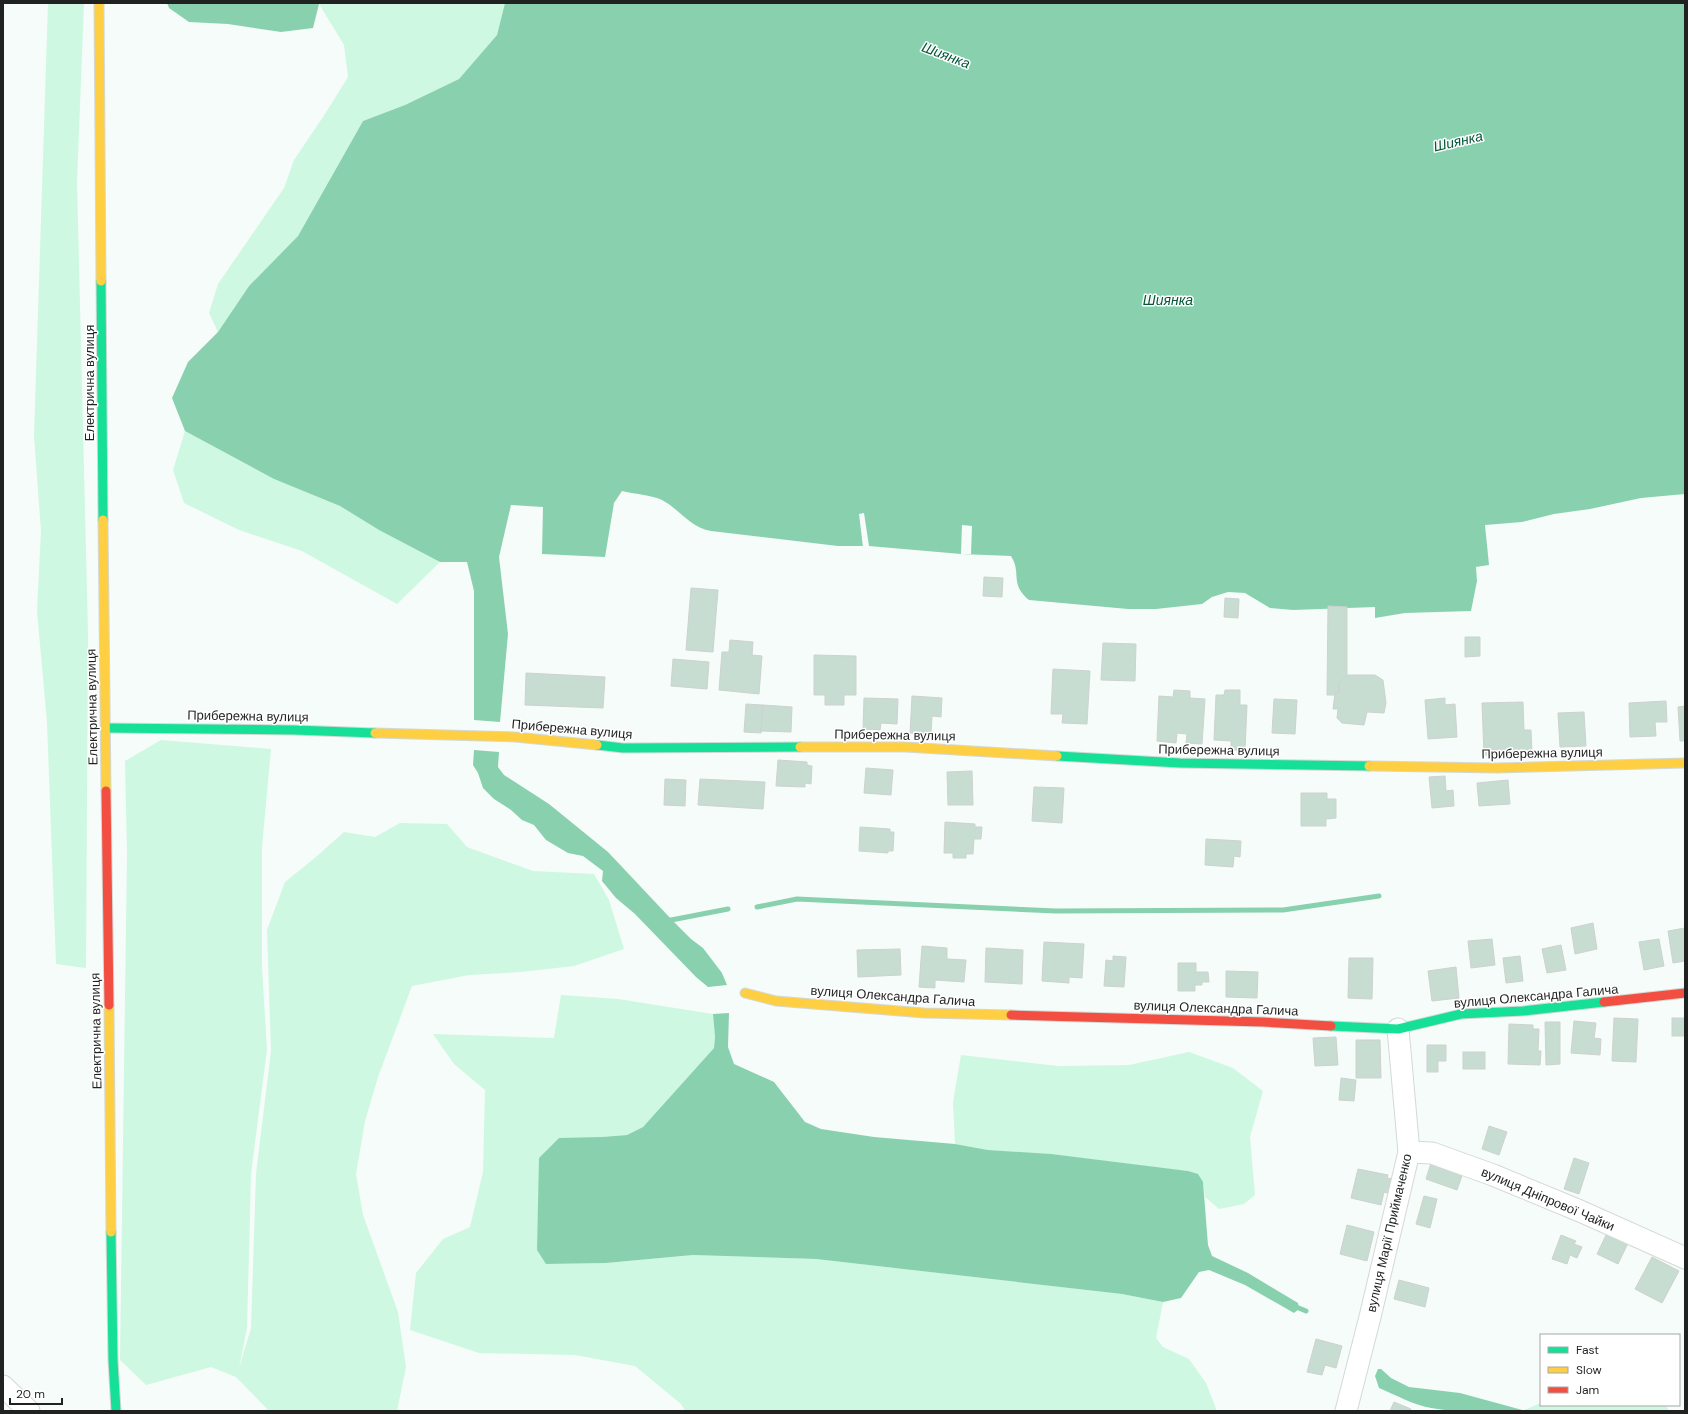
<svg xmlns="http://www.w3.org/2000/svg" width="1688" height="1414" font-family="'DM Sans',sans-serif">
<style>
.green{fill:#cef8e1}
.water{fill:#89d1ae}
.pier{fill:#f6fcf9}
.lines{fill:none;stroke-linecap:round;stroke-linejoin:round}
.stream{stroke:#89d1ae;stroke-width:5}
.building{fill:#c7ddd1;stroke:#cdd2cf}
.street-casing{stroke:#d4d9d6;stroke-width:23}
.fast-casing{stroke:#d4d9d6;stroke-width:11}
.slow-casing{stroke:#d4d9d6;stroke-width:11}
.jam-casing{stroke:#d4d9d6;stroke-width:11}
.street{stroke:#fefffe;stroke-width:21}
.fast{stroke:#16e098;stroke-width:9}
.slow{stroke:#ffcf43;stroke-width:9}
.jam{stroke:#f24e42;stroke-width:9}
.labels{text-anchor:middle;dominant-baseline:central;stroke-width:3;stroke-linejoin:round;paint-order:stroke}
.street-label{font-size:13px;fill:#1f2220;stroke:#fff}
.water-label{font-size:14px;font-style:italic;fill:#045738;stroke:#fff}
</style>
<rect width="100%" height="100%" fill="#f6fcf9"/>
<!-- green -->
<g class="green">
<polygon points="48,3 84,3 77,182 88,634 86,968 56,964 47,722 37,611 41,531 34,436"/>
<polygon points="309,3 505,3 497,35 459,79 405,105 363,121 298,236 249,286 218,332 209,313 218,284 284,188 294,160 325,114 348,77 344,45 319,4"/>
<polygon points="185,431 274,479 340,506 379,530 440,562 397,604 302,551 239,530 184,503 173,470"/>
<polygon points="161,740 271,749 262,847 262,968 267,1049 251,1174 247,1328 239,1368 251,1328 256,1174 271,1051 267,930 285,882 316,857 344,832 375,837 400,823 447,824 467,847 533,871 594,874 609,900 624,949 574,966 521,972 469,975 412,986 378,1077 365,1121 356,1174 363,1215 398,1312 406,1367 397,1411 269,1411 236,1377 211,1367 146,1385 120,1360 127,853 125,761"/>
<polygon points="561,995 618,999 713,1014 715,1037 714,1048 643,1127 627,1135 602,1137 546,1264 606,1263 693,1255 816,1259 1122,1294 1163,1302 1156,1338 1163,1347 1189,1359 1206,1383 1217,1411 685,1411 681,1404 635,1366 575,1355 479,1353 410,1330 416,1273 443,1239 470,1227 483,1172 485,1090 454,1064 433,1034 554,1038"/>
<polygon points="1189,1052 1233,1068 1263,1091 1250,1137 1255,1195 1244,1204 1219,1209 1205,1197 1203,1182 1188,1171 988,1150 955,1144 953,1102 961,1055 1058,1066 1129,1065"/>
<polygon points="1541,1403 1541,1405 1666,1405 1669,1411 1524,1410"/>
</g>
<!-- water -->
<g class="water">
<polygon points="167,3 309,3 319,4 313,28 281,32 228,24 189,22 169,8"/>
<path d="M505,3H1685V494L1641,498L1590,509L1554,514L1522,522L1485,525L1489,565L1476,567L1477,581L1471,611L1405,613L1375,618V607L1293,610L1270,608L1245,593L1228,592L1212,597L1202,604L1156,609H1128L1029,600C1009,583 1022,573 1011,556L961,554L869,546H838L711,531C691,528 679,509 662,500C652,495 633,494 622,491L614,503L605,557L542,554L543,507L511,505L499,557L508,634L500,722L474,720V591L467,562H440L379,530L340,506L274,479L185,431L172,398L188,362L218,332L249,286L298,236L363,121L405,105L459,79L497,35Z"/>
<polygon points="474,750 499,752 498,767 504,775 549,804 608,852 673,921 691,939 703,948 722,973 727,985 708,987 696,977 635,914 616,898 602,881 603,871 583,856 568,853 546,840 534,825 522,820 511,810 494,799 483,788 478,773 473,765"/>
<polygon points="729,1013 728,1047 734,1064 774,1082 805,1122 821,1129 874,1137 955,1144 988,1150 1051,1154 1188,1171 1198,1174 1203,1182 1208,1245 1212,1256 1248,1273 1298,1303 1299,1309 1294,1313 1245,1285 1209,1270 1199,1272 1181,1298 1163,1302 1122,1294 816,1259 693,1255 606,1263 546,1264 537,1250 539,1158 559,1138 602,1137 627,1135 643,1127 714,1048 715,1037 713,1014"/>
<path d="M1378,1369H1381L1391,1378L1409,1387L1460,1393L1526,1411C1495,1411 1462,1414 1431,1408C1413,1405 1396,1395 1379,1388L1375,1376Z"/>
</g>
<!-- pier -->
<g class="pier">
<polygon points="864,513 869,546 863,547 859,514"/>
<polygon points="962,525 972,526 971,554 961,554"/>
</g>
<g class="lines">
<!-- stream -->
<g class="stream">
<polyline points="757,907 797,899 1056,911 1283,910 1379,896"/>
<polyline points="666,921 728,909"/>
<polyline points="1294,1306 1306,1311"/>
</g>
</g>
<!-- building -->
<g class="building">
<polygon points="984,577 1003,578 1002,597 983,596"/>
<polygon points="691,588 718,590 713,652 686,650"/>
<polygon points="1225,598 1239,599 1238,618 1224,617"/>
<polygon points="1328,606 1347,607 1347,675 1339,683 1339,692 1335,693 1334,695 1327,695"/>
<polygon points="1465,637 1480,637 1480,656 1465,657"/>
<polygon points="730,640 753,642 752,655 762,656 759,694 719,690 722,652 729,652"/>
<polygon points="1103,643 1136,644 1135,681 1101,680"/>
<polygon points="814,655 856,656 856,695 844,695 844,705 825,705 825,695 814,695"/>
<polygon points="673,659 709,662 707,689 671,686"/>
<polygon points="1053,669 1090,671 1087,724 1062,723 1063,714 1051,714"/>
<polygon points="526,673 605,677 603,708 525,705"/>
<polygon points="1347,675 1375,675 1383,680 1386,703 1384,713 1367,712 1364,725 1342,723 1337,718 1338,709 1333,709 1335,693 1339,692 1339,683"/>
<polygon points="1174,690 1190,691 1190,698 1205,699 1202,744 1186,743 1187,734 1177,733 1176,743 1157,741 1159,696 1173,697"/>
<polygon points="1225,690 1240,690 1240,705 1247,705 1245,750 1231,750 1231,741 1214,740 1216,695 1224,695"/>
<polygon points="912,696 942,698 941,717 932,716 931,734 910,733"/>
<polygon points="864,698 898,699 897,724 881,723 880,730 863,729"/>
<polygon points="1445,698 1445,705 1455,704 1457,737 1428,739 1425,700"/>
<polygon points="1274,699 1297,700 1295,734 1272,733"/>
<polygon points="1666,701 1667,722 1655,722 1656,736 1630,737 1629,703"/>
<polygon points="1523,702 1524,730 1531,730 1532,753 1484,755 1482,703"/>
<polygon points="746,704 763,705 761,733 744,732"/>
<polygon points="763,705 792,707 791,732 761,731"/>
<polygon points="1685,706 1685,741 1680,741 1678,707"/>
<polygon points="1584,712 1586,746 1560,747 1558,713"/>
<polygon points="778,760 807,762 807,765 812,766 811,784 805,783 805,787 776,786"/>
<polygon points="866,768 893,770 891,795 864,793"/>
<polygon points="972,771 973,805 948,805 947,772"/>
<polygon points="1445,776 1446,791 1453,790 1454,806 1432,808 1429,777"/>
<polygon points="665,779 686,780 685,806 664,805"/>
<polygon points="700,779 765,782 763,809 698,805"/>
<polygon points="1508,780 1510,804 1479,806 1477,783"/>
<polygon points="1034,787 1064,788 1062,823 1032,821"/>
<polygon points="1301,793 1327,793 1327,799 1336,799 1336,818 1326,819 1326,826 1301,826"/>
<polygon points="945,822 975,824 975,827 982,827 981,839 974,839 973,854 966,854 966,858 953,858 953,853 944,853"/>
<polygon points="860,827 890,829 890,832 894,832 893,851 888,851 888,853 859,851"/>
<polygon points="1206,839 1241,841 1240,857 1234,856 1233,867 1205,865"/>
<polygon points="1593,923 1597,949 1575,954 1571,928"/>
<polygon points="1685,928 1685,961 1673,963 1668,931"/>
<polygon points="1492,939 1495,965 1471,968 1468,941"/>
<polygon points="1659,939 1664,966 1644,970 1639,942"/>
<polygon points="1044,942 1084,944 1082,978 1069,977 1069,983 1042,981"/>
<polygon points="1561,945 1566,970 1547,973 1542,949"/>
<polygon points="922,946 947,948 947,959 966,960 964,982 935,980 935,988 919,987"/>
<polygon points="986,948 1023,950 1022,984 985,982"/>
<polygon points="900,949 901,975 858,977 857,950"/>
<polygon points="1113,956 1126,957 1124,987 1104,986 1106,960 1113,961"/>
<polygon points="1520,956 1523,981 1506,983 1503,958"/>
<polygon points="1349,958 1373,958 1372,999 1348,998"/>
<polygon points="1178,963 1196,963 1196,972 1208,972 1209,982 1202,982 1202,985 1195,985 1195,991 1178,991"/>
<polygon points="1456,967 1459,998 1432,1001 1428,971"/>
<polygon points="1226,971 1258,972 1257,998 1226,997"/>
<polygon points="1614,1018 1638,1019 1636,1062 1612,1061"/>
<rect x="1672" y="1018" width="13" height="18"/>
<polygon points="1574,1021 1596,1023 1594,1038 1601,1039 1600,1055 1571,1053"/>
<polygon points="1545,1022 1560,1022 1560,1064 1546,1065"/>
<polygon points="1509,1024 1533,1025 1533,1029 1539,1029 1538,1051 1541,1051 1540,1065 1508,1064"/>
<polygon points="1336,1037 1338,1065 1315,1066 1313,1038"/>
<polygon points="1356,1040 1380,1040 1381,1078 1356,1078"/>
<polygon points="1427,1045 1446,1045 1446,1061 1438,1061 1438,1072 1427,1072"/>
<rect x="1463" y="1052" width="22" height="17"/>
<polygon points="1341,1078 1356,1080 1354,1101 1339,1100"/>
<polygon points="1489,1126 1507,1132 1499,1155 1482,1149"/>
<polygon points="1574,1158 1589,1163 1579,1194 1564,1189"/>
<polygon points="1431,1163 1463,1173 1457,1190 1426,1179"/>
<polygon points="1358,1169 1388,1175 1387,1178 1398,1180 1395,1195 1384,1192 1381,1205 1351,1198"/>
<polygon points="1424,1196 1437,1199 1430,1228 1416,1224"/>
<polygon points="1347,1225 1374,1232 1367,1261 1340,1254"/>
<polygon points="1608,1231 1629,1241 1618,1264 1597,1254"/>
<polygon points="1561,1235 1576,1241 1574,1244 1582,1247 1577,1258 1570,1255 1567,1264 1552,1259"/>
<polygon points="1652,1257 1679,1271 1662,1303 1635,1289"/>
<polygon points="1399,1280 1429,1288 1425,1307 1394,1299"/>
<polygon points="1316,1339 1342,1346 1336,1368 1325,1365 1322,1375 1307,1372"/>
<polygon points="1394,1402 1411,1409 1410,1411 1390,1411"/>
</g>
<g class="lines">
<!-- street casing -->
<g class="street-casing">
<g id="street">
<polyline points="1409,1152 1432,1153 1493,1175 1580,1211 1685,1258"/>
<polyline points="3,1386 29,1411"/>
<polyline points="1346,1411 1370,1317 1409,1152 1398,1029"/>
</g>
</g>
<!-- fast casing -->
<g class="fast-casing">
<g id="fast">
<polyline points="101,281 103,520"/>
<polyline points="105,728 294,730 375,733"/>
<polyline points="597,745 623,748 800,747"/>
<polyline points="1057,756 1180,763 1369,766"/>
<polyline points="1331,1026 1398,1029 1461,1014 1523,1011 1604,1002"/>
<polyline points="111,1232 113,1360 116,1411"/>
</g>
</g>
<!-- slow casing -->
<g class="slow-casing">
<g id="slow">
<polyline points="99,3 101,281"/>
<polyline points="103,520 106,791"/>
<polyline points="375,733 515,737 597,745"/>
<polyline points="800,747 905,747 1057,756"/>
<polyline points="1369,766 1496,768 1685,763"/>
<polyline points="745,993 776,1001 924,1013 1011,1015"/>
<polyline points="109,1005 111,1232"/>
</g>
</g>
<!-- jam casing -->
<g class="jam-casing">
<g id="jam">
<polyline points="106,791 109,1005"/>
<polyline points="1604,1002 1685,993"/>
<polyline points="1011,1015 1263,1022 1331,1026"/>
</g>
</g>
<!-- street -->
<use href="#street" class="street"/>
<!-- fast -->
<use href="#fast" class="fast"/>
<!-- slow -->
<use href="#slow" class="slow"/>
<!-- jam -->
<use href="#jam" class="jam"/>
</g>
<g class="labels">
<!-- street labels -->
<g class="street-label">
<text transform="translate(89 383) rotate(-90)">Електрична вулиця</text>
<text transform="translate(92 707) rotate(-91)">Електрична вулиця</text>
<text transform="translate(248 716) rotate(1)">Прибережна вулиця</text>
<text transform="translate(572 729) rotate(5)">Прибережна вулиця</text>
<text transform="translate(895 735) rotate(1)">Прибережна вулиця</text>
<text transform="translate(1219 750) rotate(1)">Прибережна вулиця</text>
<text transform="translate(1542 753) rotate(-1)">Прибережна вулиця</text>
<text transform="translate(893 996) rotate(4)">вулиця Олександра Галича</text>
<text transform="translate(1536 996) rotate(-5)">вулиця Олександра Галича</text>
<text transform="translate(1216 1008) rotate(2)">вулиця Олександра Галича</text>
<text transform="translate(96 1031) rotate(-91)">Електрична вулиця</text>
<text transform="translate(1548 1199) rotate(23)">вулиця Дніпрової Чайки</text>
<text transform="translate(1389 1233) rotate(-77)">вулиця Марії Приймаченко</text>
</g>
<!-- water labels -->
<g class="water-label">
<text transform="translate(946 55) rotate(21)">Шиянка</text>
<text transform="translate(1458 141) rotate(-13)">Шиянка</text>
<text x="1168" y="300">Шиянка</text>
</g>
</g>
<!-- border -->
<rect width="1688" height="1414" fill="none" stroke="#1f2220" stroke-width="8"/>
<!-- legend -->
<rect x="1540" y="1334" width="140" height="72" fill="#ffffff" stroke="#a5a7a6"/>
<rect x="1548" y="1347" width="20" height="6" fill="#16e098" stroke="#a5a7a6"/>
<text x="1576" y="1354" font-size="12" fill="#1f2220">Fast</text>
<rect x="1548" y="1367" width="20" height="6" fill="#ffcf43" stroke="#a5a7a6"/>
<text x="1576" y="1374" font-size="12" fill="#1f2220">Slow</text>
<rect x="1548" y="1387" width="20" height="6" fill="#f24e42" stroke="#a5a7a6"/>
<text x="1576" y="1394" font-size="12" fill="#1f2220">Jam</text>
<!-- scale -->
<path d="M10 1398v6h52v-6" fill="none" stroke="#1f2220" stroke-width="2"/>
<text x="16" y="1398" font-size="12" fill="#1f2220" stroke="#ffffff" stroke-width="3" paint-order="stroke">20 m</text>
</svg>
